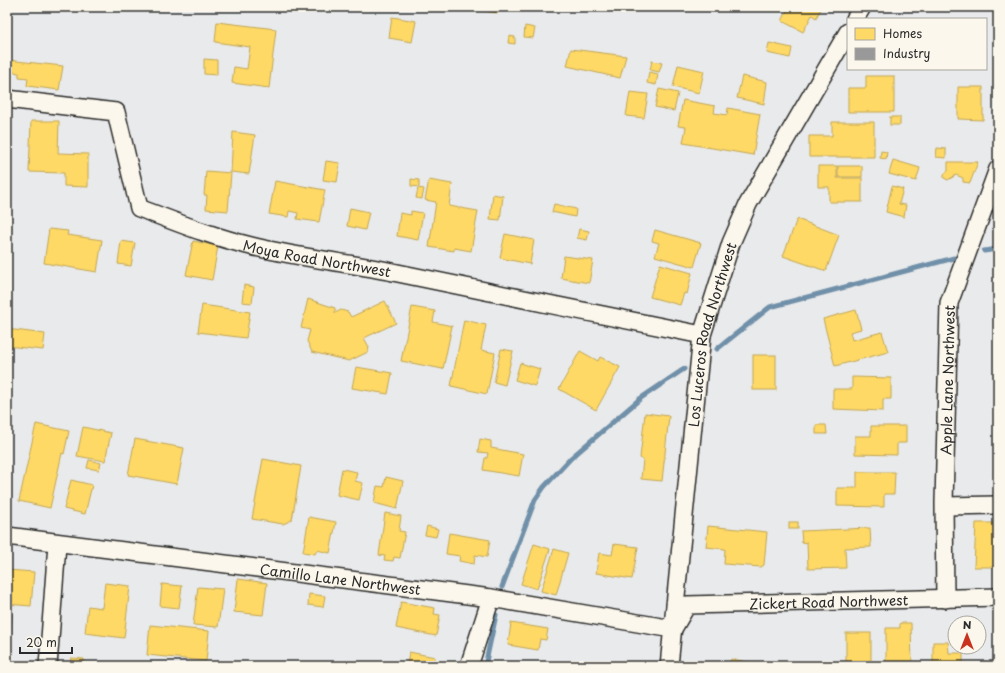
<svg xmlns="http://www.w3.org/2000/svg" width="1005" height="673" font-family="'Playpen Sans',sans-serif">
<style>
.homes{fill:#ffd966;stroke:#bfa554}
.industry{fill:#999;stroke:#787878}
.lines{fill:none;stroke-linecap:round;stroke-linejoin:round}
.stream{stroke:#7090a9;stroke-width:5}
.minor-casing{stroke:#2b2b2b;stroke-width:20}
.minor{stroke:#fbf7ec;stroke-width:17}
.labels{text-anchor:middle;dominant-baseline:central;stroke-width:4;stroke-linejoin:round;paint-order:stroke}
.street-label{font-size:14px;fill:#2b2b2b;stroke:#fbf7ec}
</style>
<rect width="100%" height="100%" fill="#e9eaeb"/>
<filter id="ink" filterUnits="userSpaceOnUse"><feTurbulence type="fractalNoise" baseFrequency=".025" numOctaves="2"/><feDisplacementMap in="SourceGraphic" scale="8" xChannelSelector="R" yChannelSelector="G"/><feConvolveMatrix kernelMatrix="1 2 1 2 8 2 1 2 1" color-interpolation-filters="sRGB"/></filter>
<g filter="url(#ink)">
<!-- homes -->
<g class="homes">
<polygon points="477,7 499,7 498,13 477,10"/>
<polygon points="789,7 822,7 816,18 812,15 803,32 782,21"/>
<polygon points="392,17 416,21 412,42 389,38"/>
<polygon points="217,22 276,29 269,88 232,83 234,67 247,69 250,47 215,42"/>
<polygon points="525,26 535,28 533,38 524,37"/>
<polygon points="509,36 515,37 515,44 508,43"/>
<polygon points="769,43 792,48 790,58 767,53"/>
<polygon points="571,49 626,56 620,78 567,66"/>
<polygon points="204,59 217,60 217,75 204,74"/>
<polygon points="7,60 63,66 59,90 27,86 28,78 19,77 19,73 7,71"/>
<polygon points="652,61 662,63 659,72 650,70"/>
<polygon points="678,65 704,71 699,93 673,87"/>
<polygon points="649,72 658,74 656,85 647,83"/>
<polygon points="742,76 767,82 764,104 737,98"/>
<polygon points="866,76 894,76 894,112 848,112 848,88 866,88"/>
<polygon points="958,87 983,87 983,120 958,119"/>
<polygon points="659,89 678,93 674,111 655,107"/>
<polygon points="630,92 648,94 644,118 626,116"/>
<polygon points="683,100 715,106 714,113 727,115 728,108 760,114 753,155 683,143 686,127 678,126"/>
<rect x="890" y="117" width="10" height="8"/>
<polygon points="31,121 59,121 58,153 88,154 88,187 64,186 64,173 29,172"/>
<polygon points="832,122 874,122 874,157 809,157 809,136 832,136"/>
<polygon points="233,132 255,135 249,174 231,172"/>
<polygon points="937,148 946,149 946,158 936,157"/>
<polygon points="881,151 887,152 886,159 880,158"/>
<polygon points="893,160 920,168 916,181 889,174"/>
<polygon points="326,161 340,163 337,182 323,180"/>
<polygon points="948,162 978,162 970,183 963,182 963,178 956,175 948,180 944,178 944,174 948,171"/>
<polygon points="818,166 837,166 837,178 862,178 862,202 829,202 829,187 818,187"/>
<rect x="838" y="166" width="24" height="11"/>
<polygon points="206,171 231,173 228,211 206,209 207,195 204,195"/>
<polygon points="411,179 419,180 419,187 411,186"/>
<polygon points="429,180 452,184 449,206 478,211 471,251 454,248 454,251 429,247 436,202 425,200"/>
<polygon points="275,181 325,190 319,222 297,219 298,213 289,211 288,217 269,214"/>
<polygon points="892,186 903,189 899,204 906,205 904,217 886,212"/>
<polygon points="418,188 424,189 422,199 416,198"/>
<polygon points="493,194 503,196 500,220 490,219"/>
<polygon points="554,204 576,209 575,217 552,212"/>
<polygon points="350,208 369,212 365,230 347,226"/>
<polygon points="411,211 423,213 418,240 397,236 400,213 411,215"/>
<polygon points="797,219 839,235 826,271 783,256"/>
<polygon points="49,229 68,231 67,235 102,240 97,272 44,263"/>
<polygon points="579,229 589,231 587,240 577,238"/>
<polygon points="655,230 701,243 694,267 655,256 659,243 652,241"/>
<polygon points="505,234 534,240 530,264 500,258"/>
<polygon points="121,241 135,243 131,266 118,264"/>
<polygon points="193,241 218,246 212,280 186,275"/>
<polygon points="564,256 593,260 589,283 561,278"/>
<polygon points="660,264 692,273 687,294 684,293 680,305 650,297"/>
<polygon points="244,285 254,287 252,303 242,302"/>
<polygon points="308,299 335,308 335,313 341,310 348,312 351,317 385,301 396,323 364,338 369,347 368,352 349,361 312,352 307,341 310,330 301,328"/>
<polygon points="202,305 250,312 246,338 198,332"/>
<polygon points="412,307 435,311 433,322 452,326 443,369 401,361"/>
<polygon points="856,310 861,329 850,332 852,340 882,332 888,352 835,366 823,319"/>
<polygon points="464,320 486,325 481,350 495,353 487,394 451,386"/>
<polygon points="7,329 45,334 43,350 7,346"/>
<polygon points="501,349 513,351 505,385 494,382"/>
<polygon points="580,351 598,361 600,357 620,367 596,410 559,389"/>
<rect x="753" y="355" width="23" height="35"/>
<polygon points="520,363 540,369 535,386 515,380"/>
<polygon points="356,367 392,373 388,394 352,388"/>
<polygon points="852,377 891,378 891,399 883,399 883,411 833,409 833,389 852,389"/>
<polygon points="645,413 669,416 662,481 641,479 643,460 640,458"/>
<polygon points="36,424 69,431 64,454 62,453 50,508 19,501"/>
<polygon points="816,425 826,425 827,434 816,434"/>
<polygon points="871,426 906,426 906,443 897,443 897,455 855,454 855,436 871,436"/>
<polygon points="83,427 111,433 105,461 77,456"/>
<polygon points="135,439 184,448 177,484 128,475"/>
<polygon points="480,439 491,441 491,448 523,454 519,476 483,470 485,458 487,458 488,453 478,452"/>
<polygon points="263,459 301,466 292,520 283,524 252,519"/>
<polygon points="89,460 101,463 99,470 87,468"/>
<polygon points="342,469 357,472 355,481 363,483 359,500 337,495"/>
<polygon points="857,472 895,472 894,494 884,494 884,507 837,506 837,488 857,488"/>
<polygon points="386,477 403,481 397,509 374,503 377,486 384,487"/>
<polygon points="71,480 92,485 85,514 64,509"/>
<polygon points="385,513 401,516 399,531 405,532 400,558 394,557 393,561 384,560 385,556 379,555"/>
<polygon points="309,517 336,522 330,553 317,550 315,554 303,552"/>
<rect x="789" y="522" width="9" height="7"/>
<polygon points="976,523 995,523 995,567 974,567"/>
<polygon points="427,526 438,529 436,537 425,535"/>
<polygon points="708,526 767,532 764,565 761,567 724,564 725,549 706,547"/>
<polygon points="870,528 871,547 845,548 846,568 808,569 807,542 802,543 801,531"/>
<polygon points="449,533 490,540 487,557 475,555 474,564 459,561 460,556 446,554"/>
<polygon points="534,544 550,549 537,589 521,584"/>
<polygon points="614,544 638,547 632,579 596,573 599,553 612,555"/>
<polygon points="554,549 568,553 556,595 541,591"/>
<polygon points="7,570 34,572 31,606 7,604"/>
<polygon points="238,579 267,583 263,615 234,612"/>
<polygon points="105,583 130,586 124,638 85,633 88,606 102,608"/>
<polygon points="162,584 182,586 179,608 160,606"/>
<polygon points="198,587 223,589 218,627 193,625"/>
<polygon points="309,594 325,596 323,607 308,605"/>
<polygon points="401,602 435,608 434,614 440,615 436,636 396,628"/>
<polygon points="511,623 548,629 546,640 540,639 538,650 508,645"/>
<polygon points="900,623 911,623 912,666 886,666 886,628 900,628"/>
<polygon points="150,625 209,631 206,661 147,655"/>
<rect x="846" y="633" width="25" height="30"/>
<polygon points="933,642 948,642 949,653 963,653 963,666 931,666 931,663 933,663"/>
<polygon points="409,652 435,657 434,666 407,666"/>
<polygon points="71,658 84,659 83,666 70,666"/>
<polygon points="731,659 753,663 753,666 729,666"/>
</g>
<!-- industry -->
<polygon class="industry" points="7,613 12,614 11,635 7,634"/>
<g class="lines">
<!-- stream -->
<g class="stream">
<polyline points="984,251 998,249"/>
<polyline points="717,349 770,307 954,258"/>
<polyline points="502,587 535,500 544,487 571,458 641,398 684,369"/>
<polyline points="485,666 496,615"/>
</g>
<!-- minor casing -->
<g class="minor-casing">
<g id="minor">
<polyline points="855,19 862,7"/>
<path id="s1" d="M7,99L116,112L139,208C176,222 213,237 251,246C296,257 342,262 388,271C493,293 597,314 702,335"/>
<polyline points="945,506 998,505"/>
<path id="s2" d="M7,536L491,598L673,629L687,605L998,597"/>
<path id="s3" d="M945,599L944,503L949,303L998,169"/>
<polyline points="48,666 57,544"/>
<polyline points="469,666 491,598"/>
<path id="s4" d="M669,666L702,335L731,243L748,204L848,32"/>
</g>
</g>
<!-- minor -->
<use href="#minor" class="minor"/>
</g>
</g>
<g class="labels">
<!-- street labels -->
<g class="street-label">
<text stroke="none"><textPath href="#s1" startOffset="394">Moya Road Northwest</textPath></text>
<text stroke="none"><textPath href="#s4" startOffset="335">Los Luceros Road Northwest</textPath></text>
<text stroke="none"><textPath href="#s3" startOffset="219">Apple Lane Northwest</textPath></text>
<text stroke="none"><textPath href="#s2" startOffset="336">Camillo Lane Northwest</textPath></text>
<text stroke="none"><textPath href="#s2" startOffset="842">Zickert Road Northwest</textPath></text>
</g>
</g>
<!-- margin -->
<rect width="1005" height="673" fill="none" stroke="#fbf7ec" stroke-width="24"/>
<rect x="12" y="12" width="981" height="649" fill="none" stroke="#2b2b2b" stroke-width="1.5" filter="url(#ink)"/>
<!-- legend -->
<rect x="847" y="18" width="140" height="52" fill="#fbf7ec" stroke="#a8a59f"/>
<rect x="855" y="28" width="20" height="12" fill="#ffd966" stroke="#a8a59f"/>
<text x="883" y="38" font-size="12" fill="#2b2b2b">Homes</text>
<rect x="855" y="48" width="20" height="12" fill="#999999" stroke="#a8a59f"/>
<text x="883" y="58" font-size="12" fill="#2b2b2b">Industry</text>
<!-- north arrow -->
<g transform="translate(967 635)"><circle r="19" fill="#fbf7ec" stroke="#a8a59f"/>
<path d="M0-3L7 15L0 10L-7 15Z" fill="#c8321e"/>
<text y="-6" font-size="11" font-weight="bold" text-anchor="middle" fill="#2b2b2b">N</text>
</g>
<!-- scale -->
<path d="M20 647v6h52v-6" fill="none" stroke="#2b2b2b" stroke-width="2"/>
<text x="26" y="647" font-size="12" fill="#2b2b2b" stroke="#fbf7ec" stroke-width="3" paint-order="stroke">20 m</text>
</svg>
